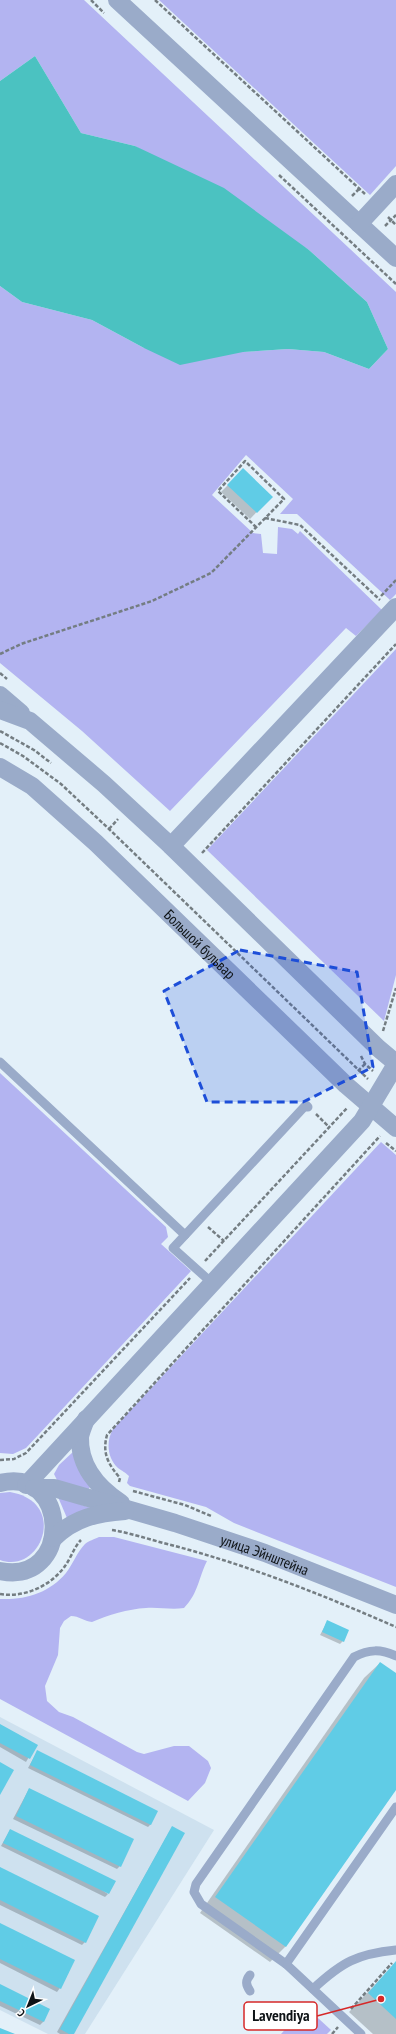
<svg xmlns="http://www.w3.org/2000/svg" width="396" height="2034" font-family="'PT Sans Narrow',sans-serif">
<style>
.built{fill:#cee1ef}
.green{fill:#b3b4f1}
.water{fill:#4bc2c1}
.shadow{fill:#0003}
.building{fill:#60cce6}
.lines{fill:none;stroke-linecap:round;stroke-linejoin:round}
.path{stroke:#747d82;stroke-width:2.5;stroke-dasharray:4 2;stroke-linecap:butt}
.service{stroke:#9aabc9;stroke-width:9}
.minor{stroke:#9aabc9;stroke-width:18}
.marked{fill:#1d4ed8;fill-opacity:0.2;stroke:#1d4ed8;stroke-width:3;stroke-dasharray:8 5;stroke-linejoin:round}
.labels{text-anchor:middle;dominant-baseline:central;stroke-width:3.5;stroke-linejoin:round;paint-order:stroke}
.street-label{font-size:15px;fill:#0e1316;stroke:#fff}
.leader{fill:none;stroke:#d62828;stroke-width:1.5}
.callout-dot{fill:#d62828;stroke:#fff;stroke-width:1.5}
.callout{fill:#fff;stroke:#d62828;stroke-width:1.5}
.callout-label{font-size:16px;text-anchor:middle;font-weight:bold;fill:#0e1316}
</style>
<rect width="100%" height="100%" fill="#e3f0f9"/>
<!-- built -->
<polygon class="built" points="0,1717 214,1830 85,2034 48,2034 0,2010"/>
<!-- green -->
<g class="green">
<polygon points="0,0 84,0 396,292 396,594 390,600 297,514 280,514 293,499 246,455 212,495 253,533 261,534 263,553 277,554 278,527 292,529 298,534 300,531 382,610 356,636 346,628 170,811 82,731 0,663 0,286 22,302 92,320 144,348 243,352 288,349 324,352 369,369 388,349 367,302 309,250 135,146 81,133 35,56 0,81"/>
<polygon points="159,0 396,0 396,166 370,195"/>
<polygon points="396,649 396,975 384,1021 207,850"/>
<polygon points="0,1073 166,1227 168,1237 161,1244 191,1271 26,1448 13,1454 0,1453"/>
<path d="M381,1142L396,1155V1587L234,1523L206,1507L130,1486L127,1483L129,1476C125,1472 122,1471 118,1468C107,1458 106,1441 113,1429Z"/>
<polygon points="74,1451 90,1487 88,1490 57,1480 54,1474 59,1465"/>
<path d="M10,1492C69,1502 41,1575 0,1560V1493Z"/>
<polygon points="58,1497 91,1508 67,1518"/>
<path d="M99,1537H114L207,1561C198,1579 199,1592 184,1608C171,1610 159,1607 146,1608C128,1609 108,1615 92,1622C84,1621 79,1616 71,1616L64,1621L60,1628L58,1655L45,1686L47,1701L59,1712L73,1717L137,1752L144,1754L174,1746H189L208,1761L211,1768L205,1783L188,1801L0,1699V1599C26,1600 49,1593 66,1573C73,1564 77,1552 85,1544C88,1541 95,1539 99,1537Z"/>
<polygon points="306,2007 331,2030 327,2034 281,2034"/>
</g>
<!-- water -->
<polygon class="water" points="35,56 81,133 135,146 224,188 309,250 367,302 388,349 369,369 324,352 288,349 243,352 180,365 144,348 92,320 22,302 0,286 0,81"/>
<!-- shadow -->
<g class="shadow">
<polygon points="243,470 271,497 250,519 221,492"/>
<polygon points="327,1622 343,1641 340,1644 320,1635"/>
<polygon points="380,1663 396,1674 396,1789 286,1946 270,1962 200,1913 364,1678"/>
<polygon points="0,1725 36,1745 26,1762 0,1747"/>
<polygon points="37,1752 151,1824 148,1827 28,1768"/>
<polygon points="29,1789 120,1866 117,1869 13,1819"/>
<polygon points="172,1827 73,2034 60,2034 57,2032"/>
<polygon points="10,1830 108,1894 105,1897 1,1846"/>
<polygon points="0,1868 85,1942 82,1945 0,1905"/>
<polygon points="0,1924 60,1988 57,1992 0,1963"/>
<polygon points="396,1963 396,2034 373,2034 349,2012"/>
<polygon points="0,1986 49,2009 43,2022 40,2025 0,2006"/>
</g>
<!-- building -->
<g class="building">
<polygon points="243,468 273,497 257,513 227,485"/>
<polygon points="327,1620 349,1630 344,1642 322,1632"/>
<polygon points="380,1662 396,1673 396,1790 286,1947 215,1897"/>
<polygon points="0,1724 38,1745 30,1759 0,1743"/>
<polygon points="37,1750 158,1811 151,1825 30,1765"/>
<polygon points="0,1762 14,1770 0,1795"/>
<polygon points="29,1788 134,1839 121,1867 16,1816"/>
<polygon points="172,1826 185,1833 74,2034 69,2034 60,2029"/>
<polygon points="10,1829 116,1881 109,1894 3,1843"/>
<polygon points="0,1867 99,1916 86,1943 0,1900"/>
<polygon points="0,1923 75,1960 61,1989 0,1959"/>
<polygon points="396,1961 396,2019 368,1993"/>
<polygon points="0,1984 50,2009 44,2022 0,2001"/>
<polygon points="0,2028 15,2034 0,2034"/>
</g>
<g class="lines">
<!-- path -->
<g class="path">
<polyline points="91,0 104,13"/>
<polyline points="155,0 365,194"/>
<polyline points="279,175 396,284"/>
<polyline points="352,196 359,189"/>
<polyline points="388,217 396,225"/>
<polyline points="385,226 396,215"/>
<polyline points="265,518 300,525 380,600"/>
<polyline points="381,596 396,580"/>
<polyline points="0,654 21,644 152,601 211,573 284,499 245,461 218,491 256,527"/>
<polyline points="0,673 7,679"/>
<polyline points="0,731 34,750 51,763"/>
<polyline points="0,743 23,756 61,784 109,829 368,1079"/>
<polyline points="109,829 118,819"/>
<polyline points="202,853 396,644"/>
<polyline points="383,1031 396,988"/>
<polyline points="361,1056 365,1064 373,1071"/>
<polyline points="358,1071 366,1063"/>
<polyline points="316,1114 329,1127"/>
<polyline points="386,1143 396,1151"/>
<polyline points="208,1227 224,1241"/>
<polyline points="205,1261 347,1108"/>
<polyline points="0,1460 14,1459 26,1453 190,1278"/>
<path d="M119,1482L120,1478C108,1464 102,1453 107,1435L380,1136"/>
<polyline points="133,1491 185,1505 211,1516"/>
<path d="M112,1530C131,1533 151,1540 171,1545C248,1565 323,1595 396,1627"/>
<path d="M0,1594C24,1598 51,1586 65,1566C71,1558 74,1547 81,1540"/>
<polyline points="351,2009 392,1963"/>
<polyline points="332,2034 338,2027"/>
</g>
<!-- service -->
<g class="service">
<polyline points="0,1062 185,1235"/>
<polyline points="212,1283 173,1248 306,1105 308,1107"/>
<polyline points="286,1964 396,1807"/>
<path d="M250,1975C245,1981 246,1985 250,1991"/>
<path d="M313,1989C342,1962 357,1954 396,1950"/>
<path d="M361,2034L286,1964L201,1904L194,1892L196,1884L354,1657C369,1649 381,1649 396,1656"/>
</g>
<!-- minor -->
<g class="minor">
<polyline points="117,0 396,258"/>
<polyline points="359,224 396,184"/>
<polyline points="0,695 21,713"/>
<polyline points="0,710 30,721 104,784 171,846 378,1048 396,1063"/>
<path id="s1" d="M0,767L32,786L96,843L346,1085L396,1128"/>
<polyline points="171,846 396,607"/>
<path d="M86,1419C84,1425 81,1431 80,1437C79,1466 98,1488 121,1503"/>
<path d="M0,1483C70,1466 73,1586 0,1571"/>
<polyline points="26,1485 362,1121 396,1064"/>
<path id="s2" d="M34,1488H54L175,1523L265,1553L396,1605"/>
<path d="M54,1538C74,1518 97,1513 125,1511"/>
</g>
</g>
<!-- marked area -->
<path class="marked" d="M240,950L357,972L373,1067L303,1102H207L164,991Z"/>
<g class="labels">
<!-- street labels -->
<g class="street-label">
<text stroke="none"><textPath href="#s1" startOffset="268">Большой бульвар</textPath></text>
<text stroke="none"><textPath href="#s2" startOffset="241">улица Эйнштейна</textPath></text>
</g>
</g>
<!-- callouts -->
<path class="leader" d="M381 1999L317 2016"/>
<circle class="callout-dot" cx="381" cy="1999" r="4"/>
<rect class="callout" x="244" y="2002" width="73" height="28" rx="4"/>
<g class="callout-label">
<text x="281" y="2021">Lavendiya</text>
</g>
<!-- north arrow -->
<g transform="translate(28 2006) rotate(223)" stroke="#ffffff" stroke-width="3" paint-order="stroke">
<path d="M0-3L7 15L0 10L-7 15Z" fill="#0e1316"/>
<text y="-6" font-size="11" font-weight="bold" text-anchor="middle" fill="#0e1316">С</text>
</g>
</svg>
